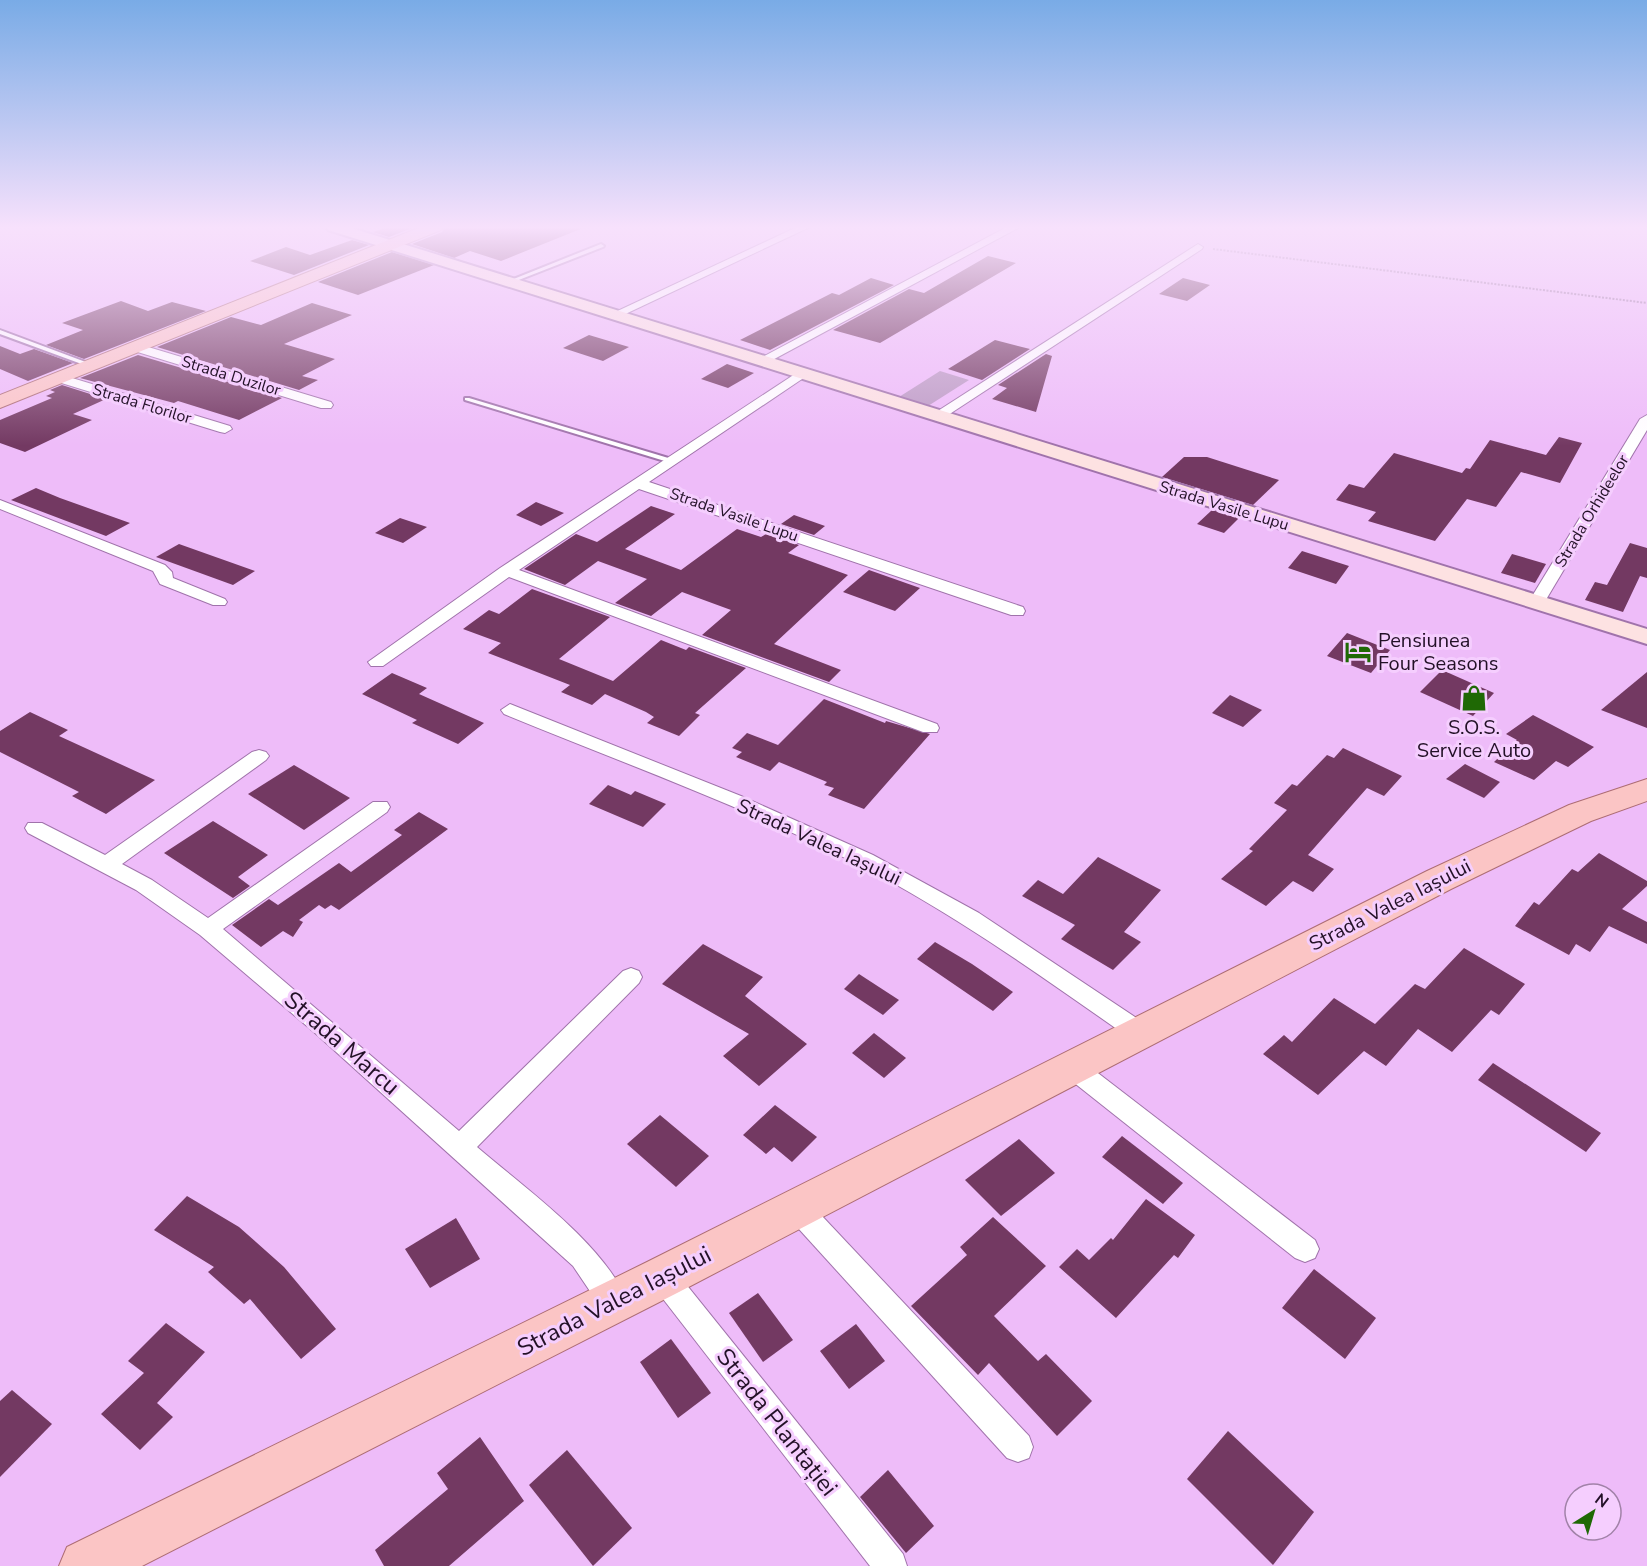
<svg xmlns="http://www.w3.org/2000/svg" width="1647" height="1566" font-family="'Nunito Sans',sans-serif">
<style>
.green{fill:#bc9ac4}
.building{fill:#733962}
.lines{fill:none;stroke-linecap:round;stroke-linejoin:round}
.lane-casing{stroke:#a073ab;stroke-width:4}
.street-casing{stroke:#a073ab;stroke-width:2}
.secondary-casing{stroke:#a073ab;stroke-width:4}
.primary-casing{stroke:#ad6d74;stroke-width:2}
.path{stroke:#9b76a3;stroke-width:2;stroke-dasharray:2 1.5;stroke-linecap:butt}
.lane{fill:#fff;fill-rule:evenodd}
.street{fill:#fff;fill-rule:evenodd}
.secondary{fill:#fde2e2;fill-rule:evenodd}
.primary{fill:#fbc5c5;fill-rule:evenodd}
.labels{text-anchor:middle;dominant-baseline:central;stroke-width:6;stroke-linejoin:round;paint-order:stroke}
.far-street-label{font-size:16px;fill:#231127;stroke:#f5cefe}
.poi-label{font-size:20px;fill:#231127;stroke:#f5cefe;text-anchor:start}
.street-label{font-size:20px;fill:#231127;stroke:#f5cefe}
.near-street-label{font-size:24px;fill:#231127;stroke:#f5cefe}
</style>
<rect width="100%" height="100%" fill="#eebcf9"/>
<!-- green -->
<polygon class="green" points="940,371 969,380 928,406 899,397"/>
<!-- building -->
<g class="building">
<polygon points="388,227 415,227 389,237 373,232"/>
<polygon points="445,227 583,227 583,228 501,261 470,251 454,258 412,244 442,232"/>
<polygon points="352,240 369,245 294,275 250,261 286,247 310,255"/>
<polygon points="392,252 434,265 358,295 318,282"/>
<polygon points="988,256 1016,263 880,343 833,330 909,289 924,293"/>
<polygon points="871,278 894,285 770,350 740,340 832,293 839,295"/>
<polygon points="1183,278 1210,285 1187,301 1159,294"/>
<polygon points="121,301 148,311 172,302 206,311 84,359 46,345 83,330 62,323"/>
<polygon points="312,303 352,315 284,344 335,359 302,376 318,380 299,390 157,347 231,317 261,325"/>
<polygon points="589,335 629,347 603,361 563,348"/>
<polygon points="995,340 1030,349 982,380 948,369"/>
<polygon points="0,346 20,354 34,349 73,363 28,381 0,369"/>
<polygon points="1046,354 1052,356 1036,412 992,399 1007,388 998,385"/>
<polygon points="138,355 282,398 239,420 178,401 174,403 80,378"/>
<polygon points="727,364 754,373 728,388 701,379"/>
<polygon points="62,385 106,399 73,414 92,420 25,452 0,443 0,420 52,398 46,396 55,392 50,390"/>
<polygon points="1559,437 1582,443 1560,483 1521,472 1496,507 1467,499 1435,541 1368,521 1376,512 1336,500 1349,484 1364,488 1394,453 1462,473 1466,468 1470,469 1490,440 1546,455"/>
<polygon points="1184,457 1207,457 1279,480 1253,505 1162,477"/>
<polygon points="36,488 60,498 130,523 106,536 11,500"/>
<polygon points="536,502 564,513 541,526 516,515"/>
<polygon points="651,506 675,514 625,549 681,570 737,529 761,537 766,534 799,545 788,553 848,575 774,644 841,670 829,682 702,635 731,610 682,592 651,616 615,603 647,579 598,561 565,585 524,569 576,534 597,542"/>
<polygon points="1212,510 1239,518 1224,533 1197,524"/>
<polygon points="794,515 825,526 814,535 781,524"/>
<polygon points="400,518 427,527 403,543 375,533"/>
<polygon points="1630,543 1647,548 1647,578 1640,576 1623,612 1585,600 1595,582 1607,585"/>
<polygon points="179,544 255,571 233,585 156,557"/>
<polygon points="1302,551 1349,566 1336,584 1288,568"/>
<polygon points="1512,554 1546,564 1535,583 1501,573"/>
<polygon points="869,570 920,588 895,611 843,592"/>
<polygon points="532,589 610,617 559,659 613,681 661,640 686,650 689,647 746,668 695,713 700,715 679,736 647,723 654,717 646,712 605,694 592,705 561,692 570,685 488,653 501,643 463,629 489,610 499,614"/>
<polygon points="1347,633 1390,650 1371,673 1327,656"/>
<polygon points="1442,670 1494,693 1473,716 1420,692"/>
<polygon points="1647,672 1647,728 1601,710"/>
<polygon points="392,673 427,688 419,694 484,723 458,744 412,723 417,720 362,694"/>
<polygon points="1230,695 1262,710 1243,727 1212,713"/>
<polygon points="824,699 885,723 886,721 930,734 864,809 828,795 834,788 824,785 827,782 779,762 770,771 736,757 742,752 732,748 747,733 778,745"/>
<polygon points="30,712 68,730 59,736 155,780 106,814 72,796 79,792 0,752 0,731"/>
<polygon points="1533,715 1594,747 1568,767 1556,761 1534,780 1494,762 1517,740 1506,734"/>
<polygon points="1343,748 1402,776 1384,796 1367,788 1308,855 1334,869 1313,892 1293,881 1266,906 1221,879 1253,851 1249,849 1287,810 1274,803 1292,784 1297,786 1327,755 1334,758"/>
<polygon points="1465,764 1500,782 1484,798 1446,779"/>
<polygon points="294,765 350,798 304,830 248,794"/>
<polygon points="608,785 631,795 635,791 666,804 643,827 589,804"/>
<polygon points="419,812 448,829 339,910 331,905 325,909 319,905 299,920 303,922 293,937 283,931 261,947 232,925 269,899 278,905 339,863 351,872 402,835 394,830"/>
<polygon points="213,821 268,855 238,877 250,886 233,898 164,853"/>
<polygon points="1599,853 1647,881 1647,886 1622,909 1647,922 1647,944 1609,926 1590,952 1576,944 1569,955 1515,926 1534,902 1539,905 1572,869 1578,872"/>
<polygon points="1098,857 1161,890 1124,932 1141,942 1113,970 1061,939 1075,925 1022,896 1038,880 1063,894"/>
<polygon points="935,942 972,964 1013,992 993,1011 917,959"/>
<polygon points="703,944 763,977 745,996 807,1044 759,1086 723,1056 749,1034 662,984"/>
<polygon points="1464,948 1525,984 1499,1015 1491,1010 1452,1052 1418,1029 1386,1066 1364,1051 1318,1095 1263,1054 1284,1035 1292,1042 1334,998 1375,1024 1415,984 1425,989"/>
<polygon points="859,974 899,1000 883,1015 844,989"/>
<polygon points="874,1033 906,1058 884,1078 852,1053"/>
<polygon points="1493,1063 1601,1133 1586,1152 1478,1080"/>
<polygon points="775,1105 817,1137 792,1162 774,1147 766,1154 743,1135"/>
<polygon points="660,1115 709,1156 676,1187 627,1144"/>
<polygon points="1122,1136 1183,1183 1163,1204 1102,1157"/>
<polygon points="1019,1139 1055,1173 1001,1216 965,1180"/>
<polygon points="187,1196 239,1227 284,1267 336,1329 301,1359 250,1299 244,1304 208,1272 214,1267 154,1230"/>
<polygon points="1146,1199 1195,1235 1178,1258 1174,1255 1116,1318 1059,1267 1077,1249 1089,1260 1111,1238 1113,1240"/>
<polygon points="993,1217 1046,1266 994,1316 1038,1361 1046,1354 1092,1401 1057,1436 989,1363 978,1375 911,1306 967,1255 960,1247"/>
<polygon points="456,1218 480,1259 430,1288 405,1249"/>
<polygon points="1314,1269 1376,1318 1345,1359 1282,1308"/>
<polygon points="758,1293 793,1340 763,1362 729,1313"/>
<polygon points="166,1323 205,1352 157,1403 173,1417 140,1450 101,1414 144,1373 128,1361"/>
<polygon points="856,1324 885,1361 849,1389 820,1351"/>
<polygon points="671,1339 711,1393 678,1418 640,1362"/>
<polygon points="12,1390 52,1424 0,1477 0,1401"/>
<polygon points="1228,1431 1314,1512 1273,1565 1187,1479"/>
<polygon points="480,1437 524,1501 449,1566 384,1566 375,1550 448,1489 437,1473"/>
<polygon points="567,1450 632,1528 593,1566 529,1485"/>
<polygon points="888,1470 934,1526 906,1553 860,1497"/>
</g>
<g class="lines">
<!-- lane casing -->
<g class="lane-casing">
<g id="lane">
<polygon points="601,244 604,246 603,247 511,283 506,282"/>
<polygon points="0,330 91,364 92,365 87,366 0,334"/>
<polygon points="465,398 469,398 675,460 668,462 465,400"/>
</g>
</g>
<!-- street casing -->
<g class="street-casing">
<g id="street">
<polygon points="797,227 810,227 619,317 609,315"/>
<polygon points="1007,227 1018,228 765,364 755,361"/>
<polygon points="1198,244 1203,247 1202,249 942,419 932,419 930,416"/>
<polygon points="135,343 331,402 333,405 331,408 321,408 131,350 129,347"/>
<polygon points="801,370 805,371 805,377 649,482 1023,607 1025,611 1023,615 1011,615 639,489 519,570 937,724 939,728 937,732 923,732 509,577 383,666 371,666 368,662 500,568"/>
<polygon points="59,374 230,426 232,429 225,433 220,432 55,381 53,378"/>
<polygon points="1647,415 1647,430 1544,603 1542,606 1530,606 1528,603 1640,419"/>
<polygon points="0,500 165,565 172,572 173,578 225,599 227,602 225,605 213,605 160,584 153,571 0,509"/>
<path d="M510,704L741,796L873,855L979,913L1147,1025L1151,1032L1147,1039L1139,1042L1131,1039C1054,985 977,930 895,884C771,816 635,768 504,714L501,710Z"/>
<path d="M259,750L266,752L269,756L266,760L122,864L152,880L208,918L373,802H387L390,807L387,812L223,929L459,1131L623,971L631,968L639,971L642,977L639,983L477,1147C526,1189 603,1243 628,1302L624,1312L614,1316L604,1312L573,1266L315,1033L200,935L136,890L28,833L25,828L28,823H42L105,855L252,752Z"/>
<polygon points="1072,1057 1081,1060 1315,1240 1319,1249 1315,1258 1305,1262 1295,1258 1063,1074 1060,1067 1063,1060"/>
<polygon points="797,1196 806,1199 1029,1436 1033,1447 1029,1458 1018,1462 1007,1458 788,1217 784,1208 788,1199"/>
<polygon points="663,1264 673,1268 903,1554 907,1566 870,1566 653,1286 649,1277 653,1268"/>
</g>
</g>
<!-- secondary casing -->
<g class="secondary-casing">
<polygon id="secondary" points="326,227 348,227 1647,629 1647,644 328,230"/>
</g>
<!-- primary casing -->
<g class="primary-casing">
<g id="primary">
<polygon points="421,227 443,227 441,230 0,408 0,395"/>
<polygon points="1647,779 1647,801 1591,821 1451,889 679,1292 142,1566 59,1566 67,1547 647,1262 1427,871 1569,805"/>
</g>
</g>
<!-- path -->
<polyline class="path" points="1213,249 1647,303"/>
<!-- lane -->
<use href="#lane" class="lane"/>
<!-- street -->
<use href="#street" class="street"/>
<!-- secondary -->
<use href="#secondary" class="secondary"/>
<!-- primary -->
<use href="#primary" class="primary"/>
</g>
<!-- sky -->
<linearGradient id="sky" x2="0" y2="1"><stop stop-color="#79abe6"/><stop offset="0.51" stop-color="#f7e1fc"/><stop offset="1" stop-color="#f7e1fc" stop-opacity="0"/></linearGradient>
<rect width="1647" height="446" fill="url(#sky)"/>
<!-- icons -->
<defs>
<g id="hotel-bare" transform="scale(2.07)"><path d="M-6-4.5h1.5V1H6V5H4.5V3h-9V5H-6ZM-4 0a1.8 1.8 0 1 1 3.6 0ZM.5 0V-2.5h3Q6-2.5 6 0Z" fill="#1f6905" stroke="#f5cefe" stroke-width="2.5" paint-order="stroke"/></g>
<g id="shop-bare" transform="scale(2.07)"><path d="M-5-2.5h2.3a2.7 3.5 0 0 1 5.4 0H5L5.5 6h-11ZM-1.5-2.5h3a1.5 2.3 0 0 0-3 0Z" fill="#1f6905" stroke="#f5cefe" stroke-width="2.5" paint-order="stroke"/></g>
</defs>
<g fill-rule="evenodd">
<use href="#hotel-bare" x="1358" y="652"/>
<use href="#shop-bare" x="1474" y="698"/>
</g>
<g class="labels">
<!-- far-street labels -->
<g class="far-street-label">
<text transform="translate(231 376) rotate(17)">Strada Duzilor</text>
<text transform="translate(142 404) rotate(17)">Strada Florilor</text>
<text transform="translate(1224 506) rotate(17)">Strada Vasile Lupu</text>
<text transform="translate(1592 511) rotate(-59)">Strada Orhideelor</text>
<text transform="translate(734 515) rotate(19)">Strada Vasile Lupu</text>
</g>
<!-- poi labels -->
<g class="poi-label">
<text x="1378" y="640">Pensiunea<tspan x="1378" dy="23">Four Seasons</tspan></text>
<text x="1474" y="727" text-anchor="middle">S.O.S.<tspan x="1474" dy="23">Service Auto</tspan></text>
</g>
<!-- street labels -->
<g class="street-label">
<text transform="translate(819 842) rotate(25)">Strada Valea Iașului</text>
<text transform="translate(1390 905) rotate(-27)">Strada Valea Iașului</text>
</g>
<!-- near-street labels -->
<g class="near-street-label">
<text transform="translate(342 1043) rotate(41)">Strada Marcu</text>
<text transform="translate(614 1301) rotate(-27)">Strada Valea Iașului</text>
<text transform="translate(777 1422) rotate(52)">Strada Plantației</text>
</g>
</g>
<!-- north arrow -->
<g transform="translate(1593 1512) rotate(37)"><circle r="28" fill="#f5cefe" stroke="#a182a8" stroke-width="1.5"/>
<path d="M0-4.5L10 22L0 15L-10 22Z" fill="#1f6905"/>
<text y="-9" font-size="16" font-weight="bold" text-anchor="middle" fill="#231127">N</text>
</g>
</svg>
